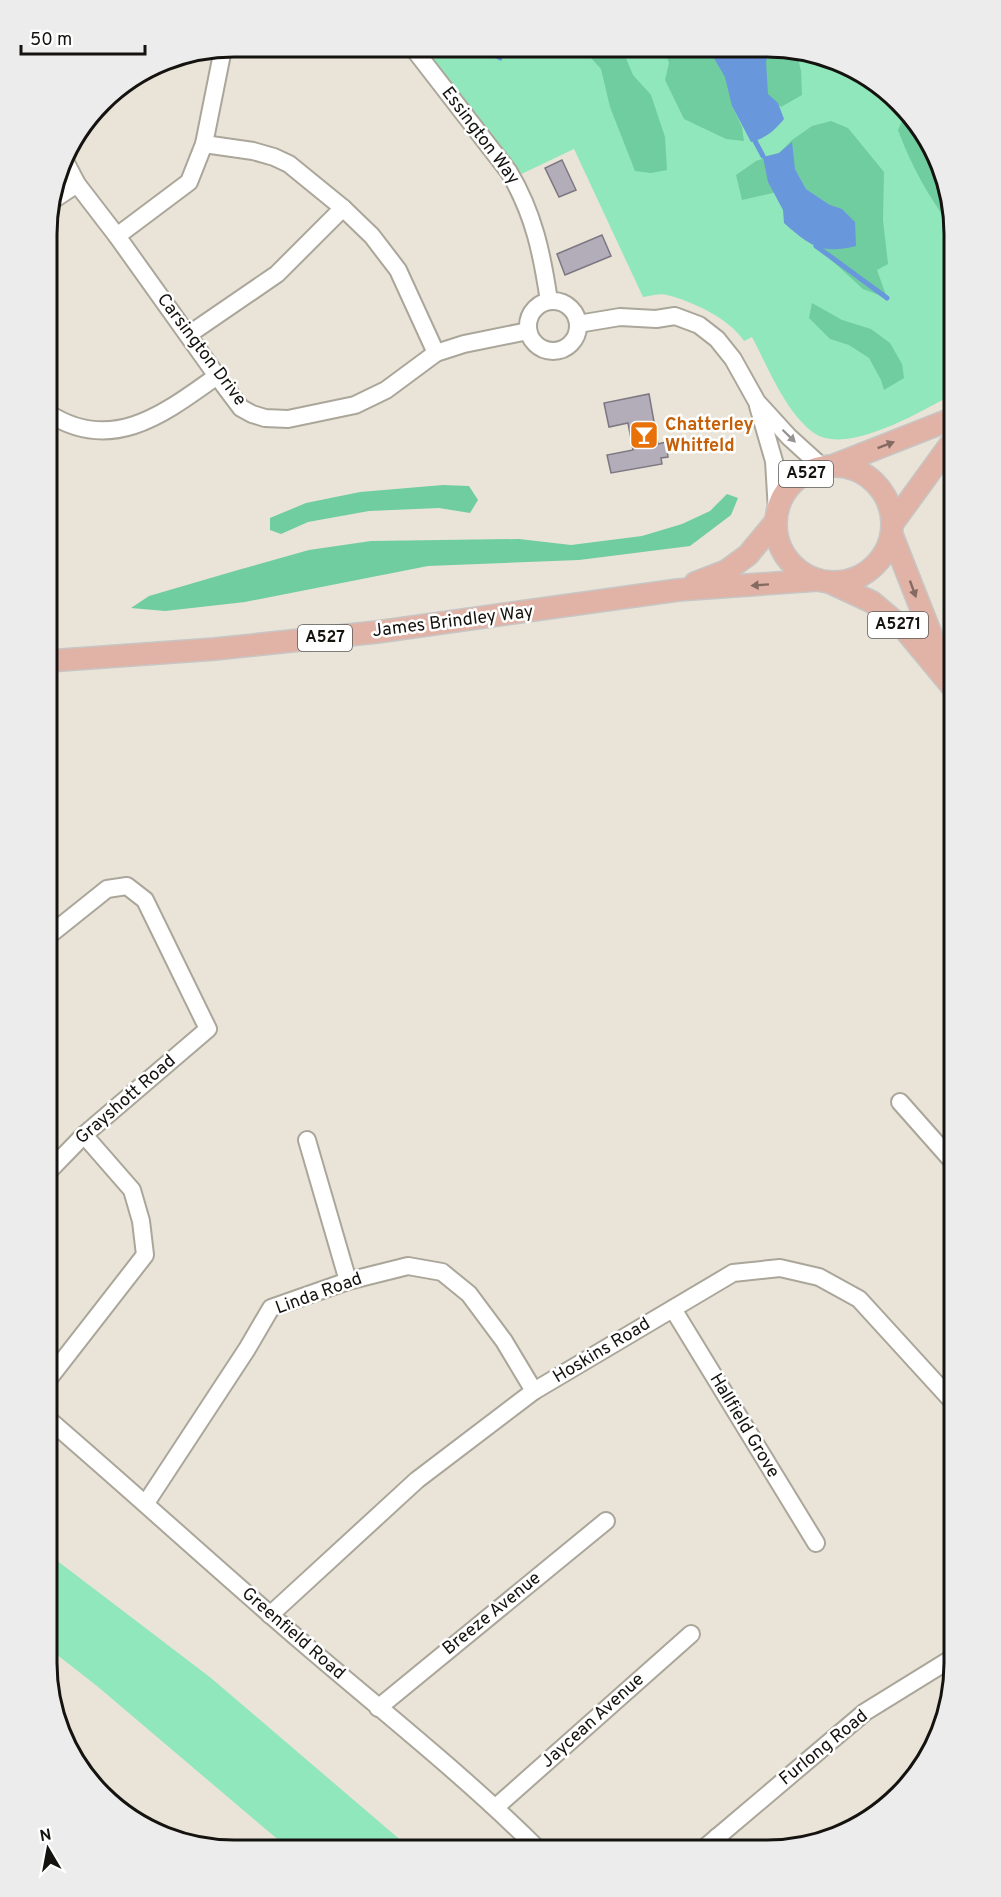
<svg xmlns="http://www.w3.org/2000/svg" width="1001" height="1897" font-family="Overpass,sans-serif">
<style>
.green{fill:#90e7bb}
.forest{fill:#6fcd9f}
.water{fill:#6897db}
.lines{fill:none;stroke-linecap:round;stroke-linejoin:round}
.stream{stroke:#6897db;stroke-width:5}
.building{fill:#b3adba;stroke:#7c7782;stroke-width:1.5}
.minor-casing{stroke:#aba69a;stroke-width:20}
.major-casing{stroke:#c7c6c5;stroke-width:24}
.minor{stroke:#fff;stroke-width:16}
.major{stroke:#e1b2a6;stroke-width:21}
.oneway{fill:#969593}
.oneway2{fill:#856a62}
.labels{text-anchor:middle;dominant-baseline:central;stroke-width:5;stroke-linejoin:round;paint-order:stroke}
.shield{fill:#fff;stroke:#5b5a57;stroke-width:1.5}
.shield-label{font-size:16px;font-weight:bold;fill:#15130f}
.street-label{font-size:18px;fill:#15130f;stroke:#fff}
.food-label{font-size:18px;font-weight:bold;fill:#c56008;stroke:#fff;text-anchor:start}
.rim{fill:none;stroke:#15130f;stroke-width:3}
</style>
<rect width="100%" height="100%" fill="#e9e4d7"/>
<!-- green -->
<g class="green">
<path d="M413,48L803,50L891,93L945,174L954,234V394C922,410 843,460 810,430C783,407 768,367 752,337L744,341C730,319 692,301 667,295C660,293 651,296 643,297L574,149L513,178Z"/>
<polygon points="47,1553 211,1678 411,1849 289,1849 97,1686 47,1647"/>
</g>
<!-- forest -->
<g class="forest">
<polygon points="583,49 622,49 633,75 651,95 665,137 667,170 651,173 635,171 610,107 601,69"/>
<polygon points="664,49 729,50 732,106 742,127 744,141 726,139 684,119 665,80 669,63"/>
<polygon points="753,50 796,50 801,71 802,95 781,107 768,95"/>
<path d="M908,120L945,174L954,231C929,197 913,170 898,130L902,121Z"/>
<polygon points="831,121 848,128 884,172 883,220 888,264 877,270 887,298 863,289 816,246 830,205 806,189 795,169 783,180 773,193 742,200 736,175 756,161 779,153 792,140 812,126"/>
<polygon points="812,303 842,320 871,329 890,343 902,364 904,378 884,390 881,380 869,358 849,345 830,339 809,318"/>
<polygon points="443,485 469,486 478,500 470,513 439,508 369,511 308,522 281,534 270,530 270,518 306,503 360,492"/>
<polygon points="727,494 738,498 731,515 690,546 579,560 428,566 245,602 165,611 131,608 149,596 238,570 309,550 371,541 519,539 571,545 642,536 682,524 710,511"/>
</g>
<!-- water -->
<g class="water">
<polygon points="476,48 508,48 501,61"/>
<path d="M712,49L769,50L766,62L768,94L778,103L784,119C774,131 766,138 751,142L732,106L725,77L711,53Z"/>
<path d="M792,142L795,169L806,189L830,205L842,209L855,222L856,246C821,255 809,245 784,223L783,210L768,182L763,157L779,153Z"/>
</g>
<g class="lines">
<!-- stream -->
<g class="stream">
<polyline points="755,141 763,156"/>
<polyline points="816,246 887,298"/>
</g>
</g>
<!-- building -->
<g class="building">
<polygon points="562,160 576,190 559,197 545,168"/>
<polygon points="602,235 611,256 565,275 557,254"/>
<polygon points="649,394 658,444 666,442 668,457 661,458 662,464 611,473 607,455 633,450 628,423 609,427 604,403"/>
</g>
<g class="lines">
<!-- minor casing -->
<g class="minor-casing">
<g id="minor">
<path d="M413,48L509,172C534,214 542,254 549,301"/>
<polyline points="204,144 253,151 274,157 289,164 343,208 372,236 398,270 436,353"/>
<polyline points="64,159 77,184 117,236 217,376 241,408 252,414 265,418 288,419 355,405 386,390 436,353 464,344 528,331"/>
<polyline points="50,202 77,184"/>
<polyline points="117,236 189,182 204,144 223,49"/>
<circle cx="553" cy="326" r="25"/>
<polyline points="578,324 620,317 656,319 675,316 699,325 717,339 733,359 757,402 789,437 822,467"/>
<polyline points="188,335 277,274 343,208"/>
<polyline points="758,406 774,461 777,511"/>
<path d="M48,413C112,455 165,413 217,376"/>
<polyline points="900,1102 954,1163"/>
<polyline points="307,1140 348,1281"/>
<polyline points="47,1173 84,1135 208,1029 145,900 127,886 107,889 47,937"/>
<polyline points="673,1309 816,1543"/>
<polyline points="47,1381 145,1255 141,1221 132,1190 84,1135"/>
<path d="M47,1418C133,1492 217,1569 303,1643C382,1711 465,1776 539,1850"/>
<polyline points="146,1503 247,1349 271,1308 348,1281 408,1266 442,1272 469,1294 504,1341 534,1391"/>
<polyline points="270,1615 417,1480 534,1391 733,1273 780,1268 819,1277 859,1299 954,1403"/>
<polyline points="378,1708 606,1521"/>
<polyline points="496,1807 691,1634"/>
<polyline points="717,1837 727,1850"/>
<polyline points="702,1850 865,1712 954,1657"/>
</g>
</g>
<!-- major casing -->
<g class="major-casing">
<g id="major">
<polyline points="832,466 954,418"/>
<circle cx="834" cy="524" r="58"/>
<polyline points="893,523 954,439"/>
<polyline points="892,535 944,667"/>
<polyline points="829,582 872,602 905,630 954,689"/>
<polyline points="695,583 726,571 748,555 776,521"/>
<polyline points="48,661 215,649 377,632 678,590 818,580"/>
</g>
</g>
<!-- minor -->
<use href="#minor" class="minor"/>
<!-- major -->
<use href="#major" class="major"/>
</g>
<!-- one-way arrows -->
<defs><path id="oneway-solid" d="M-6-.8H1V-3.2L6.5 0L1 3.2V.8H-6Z" transform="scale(1.5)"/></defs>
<use class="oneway" href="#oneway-solid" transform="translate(789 436) rotate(44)"/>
<g class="oneway2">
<use href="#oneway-solid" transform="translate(886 445) rotate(-21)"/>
<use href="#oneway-solid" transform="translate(760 585) rotate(176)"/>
<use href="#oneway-solid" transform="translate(913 589) rotate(70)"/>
</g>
<!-- icons -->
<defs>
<g id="bar-square" transform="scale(1.5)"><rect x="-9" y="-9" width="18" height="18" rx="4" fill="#e8710a" stroke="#fff"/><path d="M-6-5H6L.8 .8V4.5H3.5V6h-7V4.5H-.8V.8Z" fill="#fff"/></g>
</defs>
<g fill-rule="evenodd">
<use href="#bar-square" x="644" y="435"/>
</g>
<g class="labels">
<!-- shield labels -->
<g class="shield">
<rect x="779" y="461" width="54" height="26" rx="4.5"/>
<rect x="868" y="612" width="60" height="26" rx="4.5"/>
<rect x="298" y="625" width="54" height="26" rx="4.5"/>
</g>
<g class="shield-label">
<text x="806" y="474">A527</text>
<text x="898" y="625">A5271</text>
<text x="325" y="638">A527</text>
</g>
<!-- street labels -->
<g class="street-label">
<text transform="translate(480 136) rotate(53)">Essington Way</text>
<text transform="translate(201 350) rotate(53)">Carsington Drive</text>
<text transform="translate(453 622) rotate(-7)">James Brindley Way</text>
<text transform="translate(126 1100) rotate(-41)">Grayshott Road</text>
<text transform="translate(319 1294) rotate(-20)">Linda Road</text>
<text transform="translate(602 1351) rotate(-31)">Hoskins Road</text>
<text transform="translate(744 1426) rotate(59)">Hallfield Grove</text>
<text transform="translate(492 1614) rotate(-39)">Breeze Avenue</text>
<text transform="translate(293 1634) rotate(41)">Greenfield Road</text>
<text transform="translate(593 1721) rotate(-42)">Jaycean Avenue</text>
<text transform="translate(824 1748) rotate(-39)">Furlong Road</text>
</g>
<!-- food labels -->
<g class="food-label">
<text x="665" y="425">Chatterley<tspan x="665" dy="21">Whitfeld</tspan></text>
</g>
</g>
<!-- crop -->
<path d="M0 0H1001V1897H0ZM234 57H767A177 177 0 0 1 944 234V1663A177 177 0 0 1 767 1840H234A177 177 0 0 1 57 1663V234A177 177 0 0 1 234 57Z" fill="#ececec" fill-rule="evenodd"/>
<path class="rim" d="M234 57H767A177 177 0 0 1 944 234V1663A177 177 0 0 1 767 1840H234A177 177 0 0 1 57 1663V234A177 177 0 0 1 234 57Z"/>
<!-- north arrow -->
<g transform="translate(48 1849) rotate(350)" stroke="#ffffff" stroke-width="4.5" paint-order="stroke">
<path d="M0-4.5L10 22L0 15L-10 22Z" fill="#15130f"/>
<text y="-9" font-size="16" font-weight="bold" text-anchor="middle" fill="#15130f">N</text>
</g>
<!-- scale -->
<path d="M21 45v9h124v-9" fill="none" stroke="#15130f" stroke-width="3"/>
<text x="30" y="45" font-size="18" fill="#15130f" stroke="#ffffff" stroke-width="4.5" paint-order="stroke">50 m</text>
</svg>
